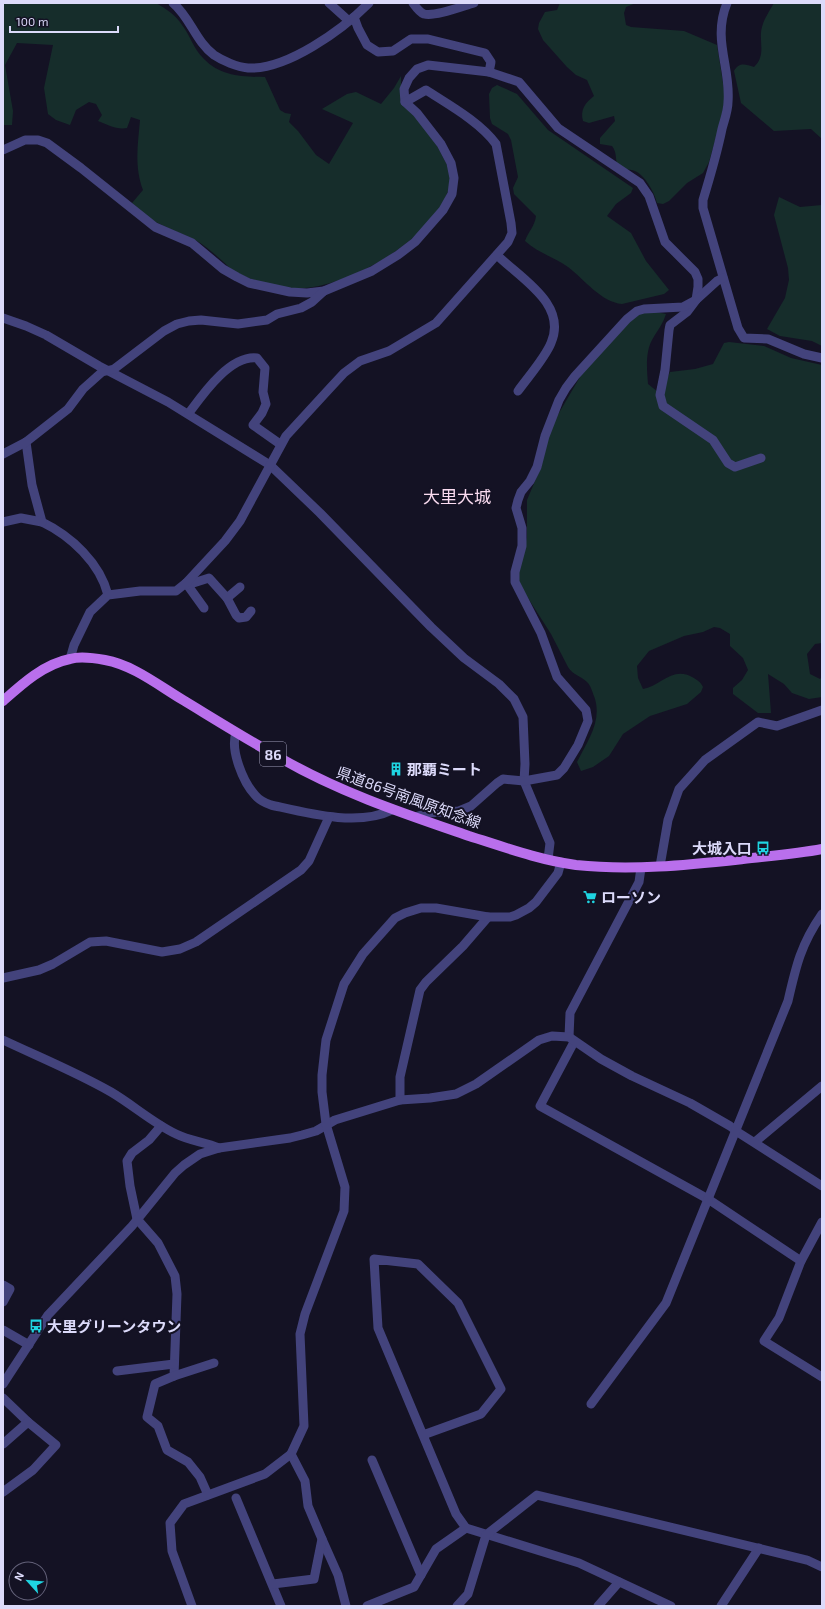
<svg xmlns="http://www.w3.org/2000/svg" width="825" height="1609" font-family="'Exo 2','Noto Sans JP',sans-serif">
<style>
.green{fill:#162d2b}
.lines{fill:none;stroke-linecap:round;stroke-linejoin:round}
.minor{stroke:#43437c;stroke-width:9}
.major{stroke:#b96fec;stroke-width:10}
.labels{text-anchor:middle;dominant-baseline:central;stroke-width:4;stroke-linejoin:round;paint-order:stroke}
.shield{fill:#141224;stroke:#a09eba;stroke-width:1}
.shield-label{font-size:14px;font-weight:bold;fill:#dcdafa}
.poi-label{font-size:15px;font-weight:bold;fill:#dcdafa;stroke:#141224;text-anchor:start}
.street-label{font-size:15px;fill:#dcdafa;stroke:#141224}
.quarter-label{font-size:17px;fill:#fadbf0;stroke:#141224}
</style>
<rect width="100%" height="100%" fill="#141224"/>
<!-- green -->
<g class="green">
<path d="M3,3H156C166,9 176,15 182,25C190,35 194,50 204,59C220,76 243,77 265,77L280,110L285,113L291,114L289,122L298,131L316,155L329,164L353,123L322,109L347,94L356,92L381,104L394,88L401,76V104C422,121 433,136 445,161C447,165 451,170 451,174C451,232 342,294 290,288C272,286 244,279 230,268C220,259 209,248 197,241C182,233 165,228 151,219C144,215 138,208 132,203L143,190C134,166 138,144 140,120L131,117L127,128C117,130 108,125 98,121L102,115L96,104L89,102L76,110L70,125L56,120L48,114L44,88L53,45L17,43L5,65L13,111L12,125H3Z"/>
<path d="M560,3H636L626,7L624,13L626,25L631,27L684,31L717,45L726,102L709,162L703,173L687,183L669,201L663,204L657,203C655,194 646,177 637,172C632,169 624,170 619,166C614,161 618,153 612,146L600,144V138L615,121L614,116L589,123L583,121C580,110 585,103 594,96L587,80L576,75L567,67L543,40L538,29L539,23L545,12L557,10Z"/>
<path d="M774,3H822V139L811,129L774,131L741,103L734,71C739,62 745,64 754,67C767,55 758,41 762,27C764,19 770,10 774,3Z"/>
<path d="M497,85L517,94L548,130L633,188L631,193L616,204L607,216L631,233L646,261L669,290L664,294L622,304C601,302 585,280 568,267C554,257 538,253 525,241C528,232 535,226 536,216L514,194L513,188L518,177L511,140L508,134L492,124L490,118L489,94L492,88Z"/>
<polygon points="779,197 800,207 822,205 822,346 812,341 780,336 767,329 785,298 789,280 788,268 774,215"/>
<path d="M651,311L666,314C663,324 657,331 652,340C645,353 647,370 648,384L658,392L663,388L670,372L695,369L713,364L724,343L729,342L764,346L791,358L822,365V643L815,644L807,654L810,674L820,679L822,677V697L809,699L792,693L784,684L768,674L771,713H758L733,694V688L742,680L748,670L743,658L730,646V634L720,628L714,627L703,632L684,636L649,651L637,666L638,678L643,689C660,686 673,666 692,677C697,680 700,681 703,687L701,692L687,704L650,716L623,734L609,756L593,767L581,771L577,762C588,740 603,720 594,696C592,691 591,686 587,682C581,676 573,675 568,667L551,634L519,584V572L527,537V500L541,467L549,430L587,365L638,313Z"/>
</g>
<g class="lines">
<!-- minor -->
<g class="minor">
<path d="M173,3C190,17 196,42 214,55C223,61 237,67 248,68C287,70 342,30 369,3"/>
<polyline points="329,3 349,21"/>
<path d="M413,3C416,7 419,12 424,14C435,17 463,6 474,3"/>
<path d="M727,3C712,40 731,67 728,102C728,111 724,121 722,129C717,153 710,177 703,200V208L738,328L744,338L768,339L804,354L822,358"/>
<polyline points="354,17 358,28 367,45 378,52 393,51 411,39 428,39 485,53 491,62 489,72"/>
<polyline points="3,150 25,140 38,140 47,143 81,168 155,227 192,243 223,269 237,277 249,283 290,292 307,293 324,291 372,271 398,255 415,242 443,210 452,194 454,178 451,163 441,144 417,113 405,102 404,89 409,78 417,69 428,65 489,72 519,82 558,128 640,183 649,196 665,242 695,272 698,279 698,287 696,300 687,312 670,325 669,330 665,370 660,395 663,406 713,440 728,463 735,467 761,458"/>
<path d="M497,255C520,278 568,304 551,343C545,358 528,377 518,391"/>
<polyline points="3,318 26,326 46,335 99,366 168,402 270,465 320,513 431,627 464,658 499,684 514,699 523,717 525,764 524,781 550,843 548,859"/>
<path d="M189,413C203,394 230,355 257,358L265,368L263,392L266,404L262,413L253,425L280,444"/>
<path d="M26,442L32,485L42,522C71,536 100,563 108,595"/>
<polyline points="3,454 26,442 68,409 83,389 102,372 114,369 164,331 177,324 189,321 201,320 238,324 267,320 277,314 301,308 312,302 324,291"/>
<polyline points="3,522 21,518 42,522"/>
<polyline points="186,583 204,608"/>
<polyline points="187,585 209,578 227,598 236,615 239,618 246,617 251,611"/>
<polyline points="227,598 240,587"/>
<path d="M70,659L74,645L90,612L108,595L140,591H176L186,583L225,541L240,521L286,436L331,387L344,373L360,361L389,351L436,323L508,242L512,233L511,223L496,144C480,122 449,105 426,90L405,102"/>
<path d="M236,733C230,750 243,782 255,795C259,800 265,803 271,805C307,813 358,827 392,810"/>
<polyline points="415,817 428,813 459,811 471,806 497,783 503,779 524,781 557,775 564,768 578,745 588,721 586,710 557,677 541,633 515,582 515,572 522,546 522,528 516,508 518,500 521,492 530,481 537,467 545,436 559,400 566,388 575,376 627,319 637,311 644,309 683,307 696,300 717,281 723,278"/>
<polyline points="660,866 668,820 679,789 705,760 758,722 777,726 822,710"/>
<polyline points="3,978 39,970 53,964 90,942 106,941 162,952 180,949 196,942 301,870 309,861 329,817"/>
<polyline points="569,1037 570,1013 639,882 641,868"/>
<path d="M3,1040C39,1057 76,1072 111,1092C133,1105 153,1123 176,1134C190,1141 205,1142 219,1148"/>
<polyline points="574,1042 540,1106 708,1199 801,1261"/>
<polyline points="400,1100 400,1077 420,990 426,982 463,946 488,917"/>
<polyline points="161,1126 149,1140 132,1153 127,1161 130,1186 137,1219 158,1243 175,1276 177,1294 174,1376 155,1384 147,1417 158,1426 167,1450 188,1462 200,1477 208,1495"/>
<polyline points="755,1142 822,1086"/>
<polyline points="822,1222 801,1261 779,1318 764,1341 822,1377"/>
<polyline points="3,1285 10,1289 3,1302"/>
<polyline points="3,1330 29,1345"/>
<polyline points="117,1371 174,1364"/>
<polyline points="174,1376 214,1363"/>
<polyline points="3,1384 48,1315 132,1226 175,1173 184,1165 200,1154 219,1148 290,1138 302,1135 316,1131 335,1120 400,1100 430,1098 456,1094 476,1084 539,1040 552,1036 569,1037 601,1059 632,1076 690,1103 730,1126 739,1133 822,1186"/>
<polyline points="3,1398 28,1422"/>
<path d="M591,1404L666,1303L788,1001C796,966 801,944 822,914"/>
<polyline points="3,1444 28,1422 56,1445 33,1470 3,1492"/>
<polyline points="372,1460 421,1575"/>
<polyline points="236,1498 281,1606"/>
<polyline points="466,1528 579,1563 671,1606"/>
<polyline points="322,1539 338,1575 346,1606"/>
<polyline points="273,1584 314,1579 322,1539 308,1506 305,1481 291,1454"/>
<polyline points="192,1606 172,1551 170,1523 184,1504 265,1474 291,1454 304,1426 300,1334 305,1314 344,1211 345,1187 326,1124 322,1092 322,1075 326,1040 344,984 363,954 395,918 405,913 421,908 436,908 488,917 510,917 516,915 529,908 536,902 558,873 561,862"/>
<polyline points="367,1606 414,1587 436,1549 466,1528 456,1514 378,1328 374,1259 418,1264 458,1303 501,1389 481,1414 423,1435"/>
<polyline points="457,1606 468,1594 486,1535 537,1495 807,1560 822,1567"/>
<polyline points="598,1606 619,1582"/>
<polyline points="721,1606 759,1548"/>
</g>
<!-- major -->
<path class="major" d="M3,701C22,684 44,664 70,659C80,656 94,658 105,660C133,665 158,685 183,700C216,720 248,740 282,759C341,793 405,814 469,836C504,847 539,860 576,865C632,871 687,865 743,859C769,856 796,854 822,849"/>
</g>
<!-- icons -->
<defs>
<g id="building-bare" transform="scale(1.08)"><path d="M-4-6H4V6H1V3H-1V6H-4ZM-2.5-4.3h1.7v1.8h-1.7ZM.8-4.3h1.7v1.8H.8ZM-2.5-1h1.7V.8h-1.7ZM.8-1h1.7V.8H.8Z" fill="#1fd4e1" stroke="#141224" stroke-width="2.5" paint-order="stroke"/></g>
<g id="bus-bare" transform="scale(1.08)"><path d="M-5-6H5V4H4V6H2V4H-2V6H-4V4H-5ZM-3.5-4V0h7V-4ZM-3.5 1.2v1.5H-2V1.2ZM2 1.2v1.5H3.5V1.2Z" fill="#1fd4e1" stroke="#141224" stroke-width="2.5" paint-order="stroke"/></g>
<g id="supermarket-bare" transform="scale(1.08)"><path d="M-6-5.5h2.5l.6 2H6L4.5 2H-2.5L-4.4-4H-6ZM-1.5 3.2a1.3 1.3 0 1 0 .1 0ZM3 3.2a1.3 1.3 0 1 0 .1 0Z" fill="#1fd4e1" stroke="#141224" stroke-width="2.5" paint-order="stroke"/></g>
</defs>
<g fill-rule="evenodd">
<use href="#building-bare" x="396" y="769"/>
<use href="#bus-bare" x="763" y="848"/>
<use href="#supermarket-bare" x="590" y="897"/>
<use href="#bus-bare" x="36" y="1326"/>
</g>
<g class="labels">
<!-- shield labels -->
<rect class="shield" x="260" y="742" width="26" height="24" rx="3"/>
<g class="shield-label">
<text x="273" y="754">86</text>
</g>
<!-- poi labels -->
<g class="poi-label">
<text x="407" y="769">那覇ミート</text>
<text x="752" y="848" text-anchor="end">大城入口</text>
<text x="601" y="897">ローソン</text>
<text x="47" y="1326">大里グリーンタウン</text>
</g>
<!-- street labels -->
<g class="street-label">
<text transform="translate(409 797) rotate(20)">県道86号南風原知念線</text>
</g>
<!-- quarter labels -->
<g class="quarter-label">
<text x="457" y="496">大里大城</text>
</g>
</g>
<!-- border -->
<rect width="825" height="1609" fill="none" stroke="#dcdafa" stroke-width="8"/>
<!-- north arrow -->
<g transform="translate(28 1581) rotate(297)"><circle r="19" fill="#141224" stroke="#64627a"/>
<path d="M0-3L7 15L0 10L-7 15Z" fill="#1fd4e1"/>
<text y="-6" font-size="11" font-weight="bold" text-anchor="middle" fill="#dcdafa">N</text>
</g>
<!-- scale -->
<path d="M10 26v6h108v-6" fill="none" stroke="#dcdafa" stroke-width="2"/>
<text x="16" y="26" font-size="12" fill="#dcdafa" stroke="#141224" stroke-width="3" paint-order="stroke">100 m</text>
</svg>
